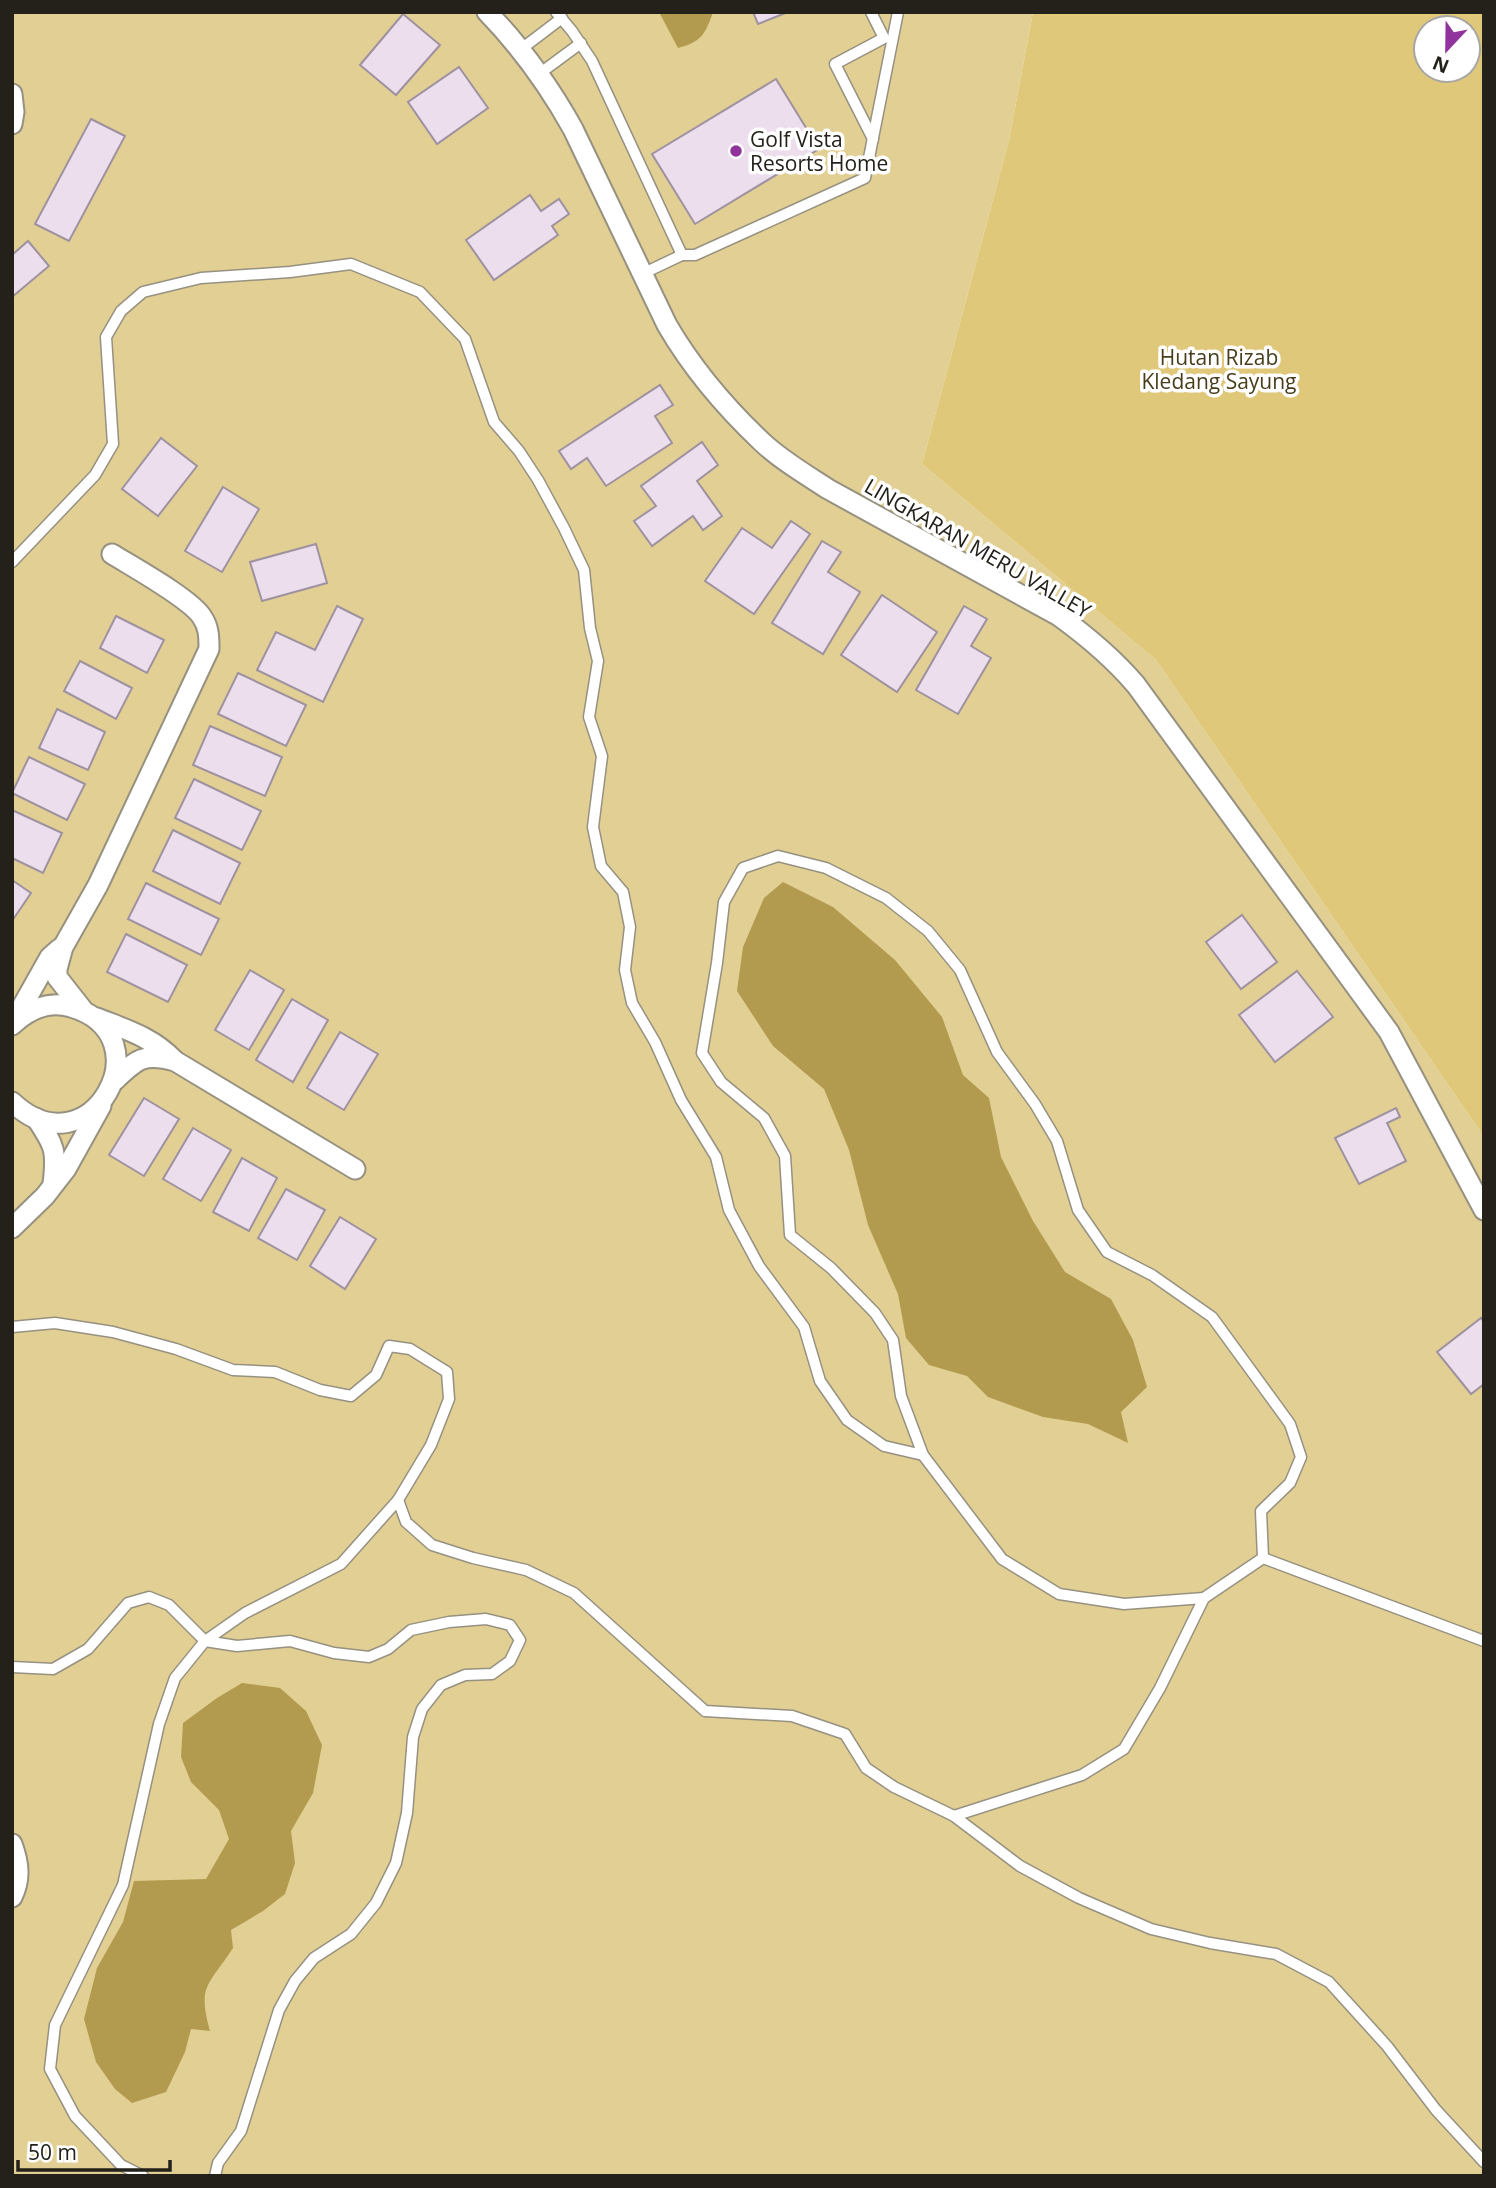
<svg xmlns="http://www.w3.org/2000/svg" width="1496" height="2188" font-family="'Open Sans',sans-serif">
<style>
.green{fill:#e2cf93}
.forest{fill:#e0c87b;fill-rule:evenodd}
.water{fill:#b29b4e}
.building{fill:#ecdeed;stroke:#9f92a0;stroke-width:2}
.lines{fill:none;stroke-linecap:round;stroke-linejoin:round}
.lane-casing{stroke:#969180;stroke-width:13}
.street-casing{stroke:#969180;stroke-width:23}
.lane{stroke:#fff;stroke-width:10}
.street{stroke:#fff;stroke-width:19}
.poi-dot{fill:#90339c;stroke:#fff;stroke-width:2.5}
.labels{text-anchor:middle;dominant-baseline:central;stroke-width:7;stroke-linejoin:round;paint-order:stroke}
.poi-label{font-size:21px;fill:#23211a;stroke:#fff;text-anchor:start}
.park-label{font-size:21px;fill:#473d1b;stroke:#fff}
.street-label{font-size:21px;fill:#23211a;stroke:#fff}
</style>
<rect width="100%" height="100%" fill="#fffcf0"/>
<!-- green -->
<polygon class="green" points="12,12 1033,12 1009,140 922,464 1156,660 1484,1137 1484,2176 12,2176"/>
<!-- forest -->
<path class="forest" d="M1033,12H1484V1137L1156,660L922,464L1009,140ZM1426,28H1468V70H1426Z"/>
<!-- water -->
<g class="water">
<path d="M659,12H713C705,35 701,42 678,48Z"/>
<polygon points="783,882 833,907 895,960 942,1017 963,1075 989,1098 1001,1157 1033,1221 1065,1272 1111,1299 1133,1340 1147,1387 1121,1412 1128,1443 1088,1424 1043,1417 988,1397 967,1376 929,1365 906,1338 898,1294 868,1225 849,1150 824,1089 773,1046 737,991 743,947 764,898"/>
<path d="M242,1683L280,1688L306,1711L322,1745L313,1793L291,1831L295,1863L285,1894L263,1911L231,1930L233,1948C209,1985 197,1985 210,2031L191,2029L185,2052L166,2092L132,2103L115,2089L96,2062L84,2019L97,1968L123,1922L134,1881L206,1879L229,1839L219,1810L191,1782L181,1757L183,1723L217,1698Z"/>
</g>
<!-- building -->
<g class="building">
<polygon points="753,12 788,12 758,24"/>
<polygon points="403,14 440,45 396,95 360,65"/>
<polygon points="459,67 488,108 437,144 408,102"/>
<polygon points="776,79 819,149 695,224 652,154"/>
<polygon points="91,119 125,136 69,241 35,224"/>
<polygon points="530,195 541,211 559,199 569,214 552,226 558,235 494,280 466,240"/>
<polygon points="28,241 49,266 12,297 12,255"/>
<polygon points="660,385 673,405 655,416 672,443 606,486 587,458 571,469 559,451"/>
<polygon points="161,438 197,466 158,516 122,489"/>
<polygon points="702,442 718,465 697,481 722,516 703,530 693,516 652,546 634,521 656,506 641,486"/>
<polygon points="223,487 259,509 222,572 185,551"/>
<polygon points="791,521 810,534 754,614 705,581 742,528 772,548"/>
<polygon points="822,541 841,552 828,572 860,592 823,654 772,623"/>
<polygon points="316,544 327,583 262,601 250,562"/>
<polygon points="882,595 937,632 897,692 841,655"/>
<polygon points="337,606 363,619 323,702 257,670 276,632 315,650"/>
<polygon points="964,606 987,619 971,646 991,658 958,714 916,690"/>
<polygon points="116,616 164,640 147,673 100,648"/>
<polygon points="80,661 132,688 116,719 64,691"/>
<polygon points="238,673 306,705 286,746 218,714"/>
<polygon points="57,709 105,732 88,770 39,748"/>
<polygon points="210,726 282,757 265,796 193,765"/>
<polygon points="29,757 85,784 67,820 12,793"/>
<polygon points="194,779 261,811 242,850 175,818"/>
<polygon points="12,810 62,833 43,873 12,858"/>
<polygon points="173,830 240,863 220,904 153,871"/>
<polygon points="12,880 31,893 12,921"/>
<polygon points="146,883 219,919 201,955 128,919"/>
<polygon points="1242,915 1277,962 1241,989 1206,942"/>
<polygon points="126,934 187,965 168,1002 107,972"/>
<polygon points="250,970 284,990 249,1050 215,1030"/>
<polygon points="1297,971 1333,1017 1275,1062 1239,1015"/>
<polygon points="292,999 328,1020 293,1082 256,1060"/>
<polygon points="340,1032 378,1054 344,1110 307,1088"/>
<polygon points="144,1098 179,1119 144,1176 109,1155"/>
<polygon points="1396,1108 1400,1117 1387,1123 1406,1161 1359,1184 1335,1138"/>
<polygon points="193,1128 231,1150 201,1201 163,1179"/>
<polygon points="242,1158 277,1178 249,1231 213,1212"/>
<polygon points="286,1189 325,1210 297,1260 258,1238"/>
<polygon points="340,1217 376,1239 345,1289 310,1266"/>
<polygon points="1481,1318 1484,1322 1484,1384 1471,1394 1437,1352"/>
</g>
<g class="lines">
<!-- lane casing -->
<g class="lane-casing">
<g id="lane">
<polyline points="556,12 572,31 592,61 682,255"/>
<polyline points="871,12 884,38 835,64 873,139"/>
<polyline points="520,50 562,18"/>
<polyline points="539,74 581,43"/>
<polyline points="642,274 682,255 695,255 865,178 898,12"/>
<polyline points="12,562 95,475 113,444 106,337 121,311 143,292 201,278 290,272 351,264 420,292 465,339 494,422 519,451 538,480 564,528 584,570 590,628 598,661 589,717 602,756 593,827 601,866 623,892 630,927 625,970 632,1003 655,1042 681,1100 716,1157 729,1210 759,1266 804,1327 820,1381 847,1420 884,1446 923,1455"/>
<polyline points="12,1327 55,1323 113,1332 176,1349 233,1370 275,1372 320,1390 351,1396 376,1375 389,1346 410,1349 447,1372 449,1399 431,1445 398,1500 341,1564 245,1613 205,1641 175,1678 159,1724 123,1885 55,2025 50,2069 75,2116 121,2165 143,2176"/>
<polyline points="398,1500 406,1522 432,1545 473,1558 526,1570 574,1593 705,1711 792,1716 845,1734 866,1768 894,1787 954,1816 1020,1866 1079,1898 1151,1929 1210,1943 1276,1954 1329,1982 1387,2046 1436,2110 1484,2162"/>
<polyline points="1204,1598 1124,1604 1059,1594 1002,1559 923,1455 901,1396 893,1340 875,1313 831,1268 790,1235 785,1156 764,1118 721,1082 702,1053 717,963 724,902 743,868 778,856 826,868 886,898 928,931 960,970 997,1052 1035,1104 1057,1141 1078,1210 1107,1252 1152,1275 1212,1317 1290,1424 1301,1457 1290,1483 1261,1511 1263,1558"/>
<polyline points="12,1667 53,1669 88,1649 128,1603 149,1597 169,1605 205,1641 237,1646 290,1641 334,1653 369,1657 388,1649 411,1630 449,1622 486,1619 510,1625 520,1640 510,1661 492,1674 465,1675 441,1685 422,1709 413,1737 407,1813 396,1863 376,1903 351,1934 314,1958 295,1981 279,2010 241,2131 218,2163 215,2176"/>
<polyline points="954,1816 1082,1775 1124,1749 1160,1688 1204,1598 1263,1558 1484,1641"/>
</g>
</g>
<!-- street casing -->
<g class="street-casing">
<g id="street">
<path d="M487,12C521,47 549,86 573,129L667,325C692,368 725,407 762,442C781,460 805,474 828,489L1059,616C1088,637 1113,658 1136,685L1389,1032L1484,1210"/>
<polyline points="12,94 14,112 12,124"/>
<path d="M83,1010L57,977V969L63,947L98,885L209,649C209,637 209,627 202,617C191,599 133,567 112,554"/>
<path d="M97,1018C127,1030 152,1037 174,1060"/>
<polyline points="14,1021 50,957 59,949"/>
<path d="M12,1025C28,1010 49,1000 71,1007C168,1035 90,1176 12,1102"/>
<path d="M114,1081C136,1060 143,1052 175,1061L355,1169"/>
<path d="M36,1118C55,1146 57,1151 53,1184"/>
<polyline points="12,1228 45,1196 66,1169 101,1106"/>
<path d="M12,1844C19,1863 21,1879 12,1897"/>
</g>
</g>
<!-- lane -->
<use href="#lane" class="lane"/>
<!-- street -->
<use href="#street" class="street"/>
</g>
<!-- markers -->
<circle class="poi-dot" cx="736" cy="151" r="7"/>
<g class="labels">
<!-- poi labels -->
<g class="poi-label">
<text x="750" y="139">Golf Vista<tspan x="750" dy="24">Resorts Home</tspan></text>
</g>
<!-- park labels -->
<g class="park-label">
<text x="1219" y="357">Hutan Rizab<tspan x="1219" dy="24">Kledang Sayung</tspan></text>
</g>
<!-- street labels -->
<g class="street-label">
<text transform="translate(978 548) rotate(30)">LINGKARAN MERU VALLEY</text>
</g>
</g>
<!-- border -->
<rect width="1496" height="2188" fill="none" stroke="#23211a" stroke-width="28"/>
<!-- north arrow -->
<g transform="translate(1447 49) rotate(202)"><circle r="33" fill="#ffffff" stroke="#a7a6a3" stroke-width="2"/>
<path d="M0-5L12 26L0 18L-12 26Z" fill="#90339c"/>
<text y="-10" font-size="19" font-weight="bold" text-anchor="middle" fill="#23211a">N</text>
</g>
<!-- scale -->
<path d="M18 2160v10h152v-10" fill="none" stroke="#23211a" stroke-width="3.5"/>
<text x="28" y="2160" font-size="21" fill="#23211a" stroke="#ffffff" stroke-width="5" paint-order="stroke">50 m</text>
</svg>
